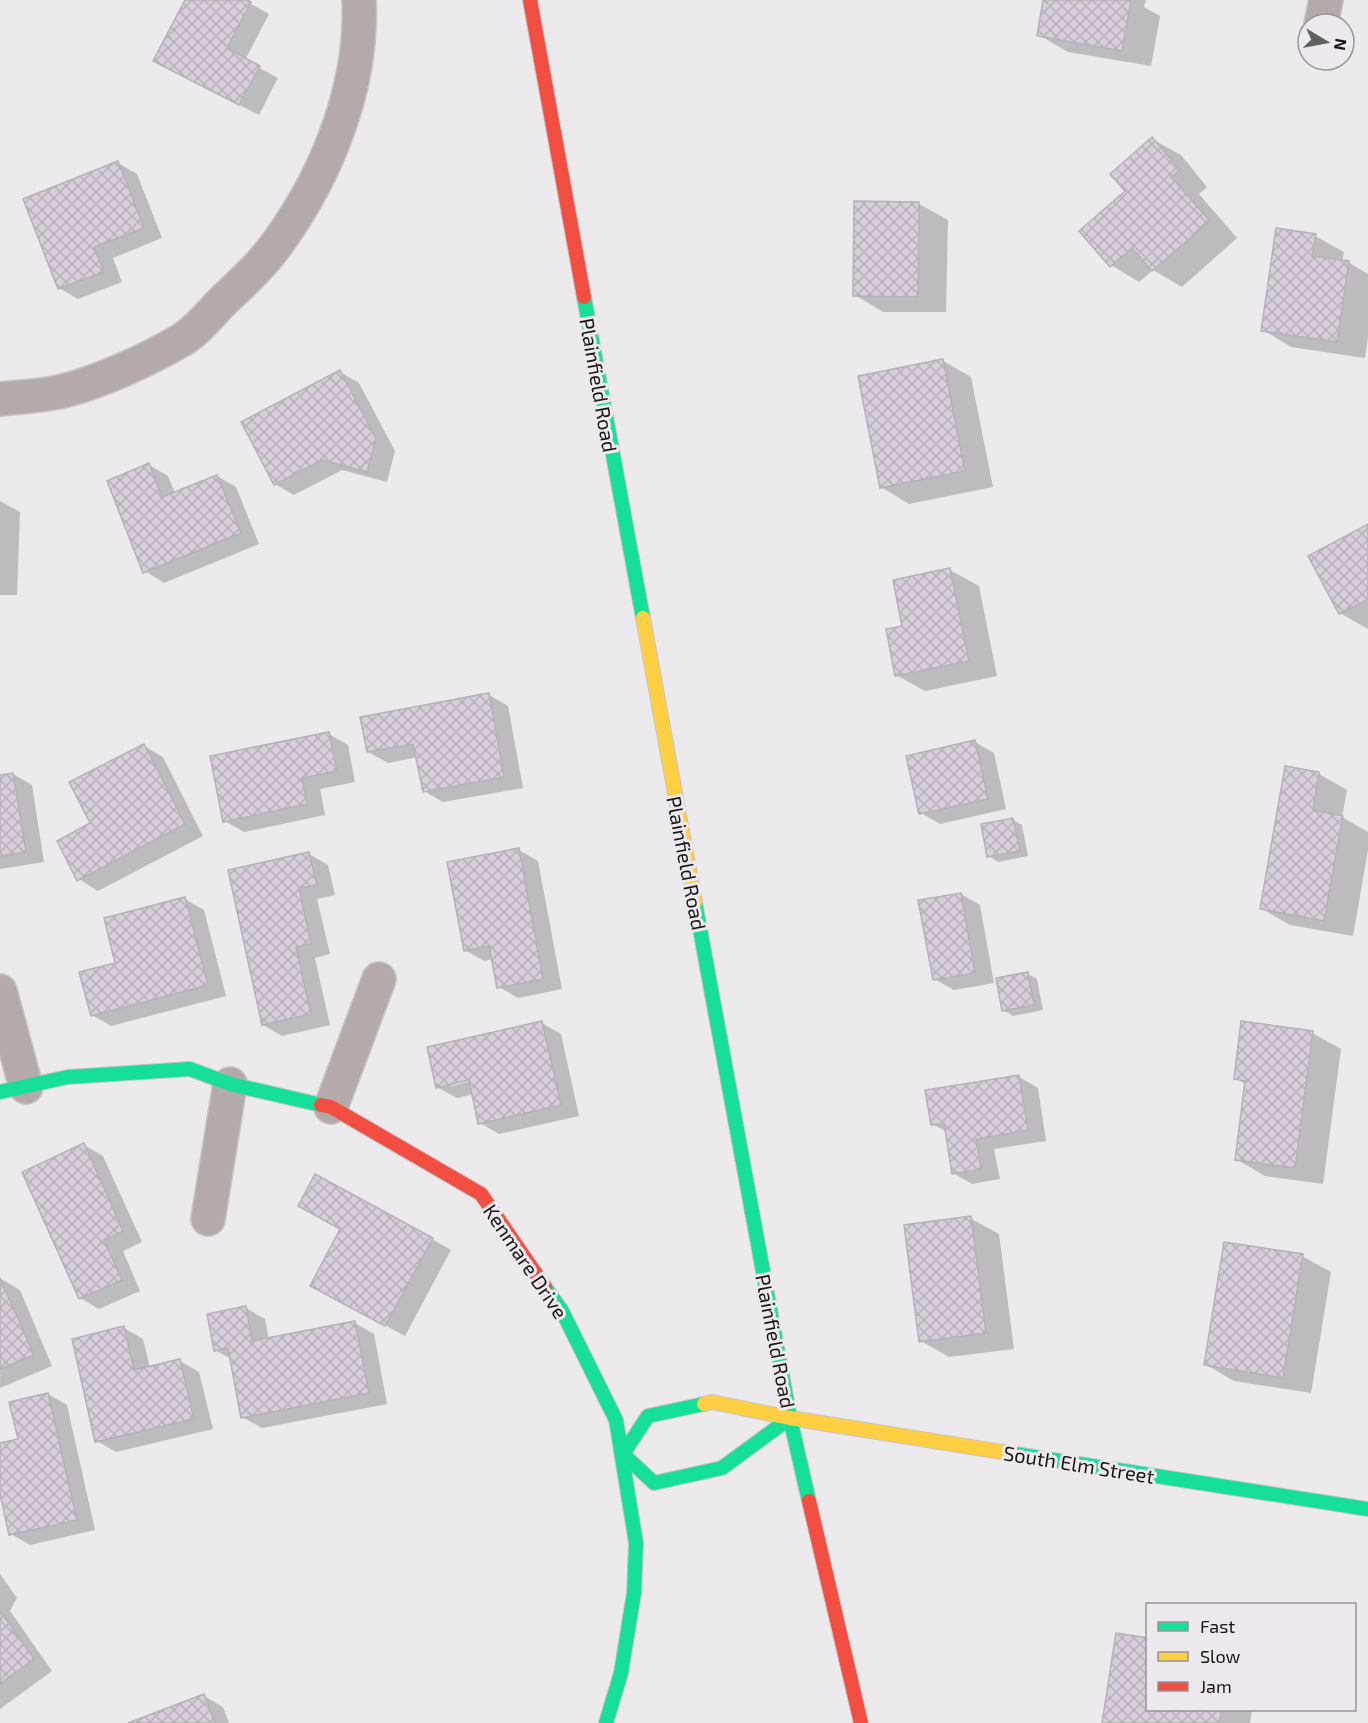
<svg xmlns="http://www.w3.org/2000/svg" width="1368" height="1723" font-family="'Exo 2',sans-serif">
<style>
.shadow{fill:#0003;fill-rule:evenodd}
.building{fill:url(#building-cross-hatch);stroke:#b4b2b5;stroke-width:1.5}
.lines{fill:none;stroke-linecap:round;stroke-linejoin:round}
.street-casing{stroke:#c6c5c6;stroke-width:36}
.fast-casing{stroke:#c6c5c6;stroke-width:16}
.slow-casing{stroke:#c6c5c6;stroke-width:16}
.jam-casing{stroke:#c6c5c6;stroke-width:16}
.street{stroke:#b4aaa9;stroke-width:33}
.fast{stroke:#16e098;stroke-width:14}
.slow{stroke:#ffcf43;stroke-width:14}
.jam{stroke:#f24e42;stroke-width:14}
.labels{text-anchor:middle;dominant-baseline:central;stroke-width:6;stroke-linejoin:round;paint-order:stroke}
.street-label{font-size:20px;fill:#171617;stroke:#ede9ee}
</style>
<defs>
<pattern id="building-cross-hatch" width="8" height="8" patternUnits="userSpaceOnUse" patternTransform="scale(1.5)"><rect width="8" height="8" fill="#d8cdda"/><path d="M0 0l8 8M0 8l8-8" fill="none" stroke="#b9afba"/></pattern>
</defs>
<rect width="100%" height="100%" fill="#eceaed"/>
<!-- shadow -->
<g class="shadow">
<polygon points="187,0 244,0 269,14 245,60 278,78 259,115 174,71"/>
<polygon points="1045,0 1146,0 1144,7 1160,16 1151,66 1068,52 1039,35"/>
<polygon points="1152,139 1181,155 1207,187 1199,194 1237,238 1182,287 1153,270 1139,282 1111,265 1127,192"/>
<polygon points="118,163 137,174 162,238 113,258 122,282 78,299 59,288"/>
<polygon points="856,203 919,204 948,220 946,312 883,312 855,295"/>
<polygon points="1315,236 1344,252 1342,261 1348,262 1368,274 1368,337 1365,358 1291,347 1263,330"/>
<polygon points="943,361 971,377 993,487 909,504 881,487"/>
<polygon points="340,372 359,383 395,451 387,482 342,470 294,495 275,484"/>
<polygon points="149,465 168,476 175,493 217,476 236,487 259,544 164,583 145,571"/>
<polygon points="0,501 20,512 17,595 0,595"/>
<polygon points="1368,526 1368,629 1340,613"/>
<polygon points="950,570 979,586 997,676 925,691 896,675"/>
<polygon points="489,695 508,706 523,788 443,802 424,791 418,757 388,763 368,752"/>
<polygon points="329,734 348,745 355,782 320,789 325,815 244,832 225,821"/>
<polygon points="975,742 994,753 1006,809 940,824 921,813"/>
<polygon points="144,746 163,757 203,836 98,891 79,879 92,824"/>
<polygon points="13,774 32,785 44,862 0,869 0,776"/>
<polygon points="1319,774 1347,790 1342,817 1368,832 1368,850 1353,936 1290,925 1262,909"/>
<polygon points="1013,820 1022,825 1028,856 998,862 989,856"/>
<polygon points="519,850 538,861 562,989 518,998 499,987 493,959 484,961 465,950"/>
<polygon points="309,854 328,865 335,895 317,899 330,954 315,958 330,1025 282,1036 263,1025 230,871"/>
<polygon points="961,894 980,905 994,983 954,990 934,979"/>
<polygon points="185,899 204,910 226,996 111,1026 92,1015 117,964"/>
<polygon points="1028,974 1037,979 1043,1010 1013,1016 1003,1010"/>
<path d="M542,1023L561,1034L579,1116L499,1134L480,1123L473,1094L457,1098L437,1087ZM476,1077V1080L451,1086V1082Z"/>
<polygon points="1312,1033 1341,1049 1323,1184 1265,1176 1236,1159 1246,1084 1235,1078"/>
<polygon points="1019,1077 1038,1088 1046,1141 994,1149 1000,1179 972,1184 953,1173 947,1132 932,1124"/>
<polygon points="84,1145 103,1156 142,1242 123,1251 140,1291 99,1309 80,1298"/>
<polygon points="970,1218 999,1234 1014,1349 949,1357 921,1341"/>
<polygon points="432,1239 451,1250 405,1336 331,1296"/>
<polygon points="1302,1256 1331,1272 1311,1393 1234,1381 1205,1364"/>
<polygon points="1,1279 20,1290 52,1366 0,1388"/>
<polygon points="246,1308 265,1319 269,1340 355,1323 374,1334 387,1404 262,1428 242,1417 231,1359 215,1350"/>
<polygon points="124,1328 143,1339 150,1368 180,1361 199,1372 213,1429 116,1452 97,1441"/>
<polygon points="48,1394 67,1405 95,1530 30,1545 11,1534 0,1487 0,1444 20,1440"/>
<polygon points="0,1574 17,1598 10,1611 52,1671 0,1709"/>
<polygon points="204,1696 223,1707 229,1723 132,1723"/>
<polygon points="1148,1710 1252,1710 1250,1723 1103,1723"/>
</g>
<!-- building -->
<g class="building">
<polygon points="185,0 247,0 251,2 227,48 260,66 239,105 153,61"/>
<polygon points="1043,0 1131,0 1122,51 1037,36"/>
<polygon points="1152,137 1180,170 1171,177 1210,221 1152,271 1132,248 1110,267 1079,231 1125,191 1110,174"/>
<polygon points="118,161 144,228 94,247 104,272 58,289 23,199"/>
<polygon points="854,201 919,202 918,297 853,296"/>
<polygon points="1276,228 1316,234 1312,256 1349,261 1337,342 1261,331"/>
<polygon points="943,359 965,471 880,488 858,376"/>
<polygon points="340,370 376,439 367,472 322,460 274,485 241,422"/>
<polygon points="149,463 162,497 217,475 241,533 143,573 107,481"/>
<polygon points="1368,524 1368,599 1339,614 1308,556"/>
<polygon points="950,568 969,661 895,676 886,629 902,626 893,580"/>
<polygon points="489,693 504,777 423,792 413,744 367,752 360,717"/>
<polygon points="329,732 337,771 302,778 307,804 223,822 210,756"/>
<polygon points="975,740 988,799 919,814 906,756"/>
<polygon points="144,744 185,824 77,881 57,841 90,823 69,782"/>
<polygon points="1285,766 1319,772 1313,810 1343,816 1324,921 1260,909"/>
<polygon points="13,773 26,852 0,856 0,775"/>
<polygon points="1013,818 1020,851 987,857 981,824"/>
<polygon points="519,848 543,979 497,988 489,946 464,951 447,862"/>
<polygon points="309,852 317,885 299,888 311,944 296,947 311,1014 262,1025 228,870"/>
<polygon points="961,893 975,973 933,980 918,900"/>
<polygon points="185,897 208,985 91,1016 79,972 115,963 104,918"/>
<polygon points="1028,972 1034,1005 1002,1011 996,978"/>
<polygon points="542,1021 561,1105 478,1124 469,1080 436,1088 427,1047"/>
<polygon points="1241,1021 1313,1031 1295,1168 1235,1160 1245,1081 1234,1079"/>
<polygon points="1019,1075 1028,1130 976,1139 981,1169 952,1174 944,1123 931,1125 925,1090"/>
<polygon points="84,1143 123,1231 104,1240 122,1280 79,1299 22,1172"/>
<polygon points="315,1174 433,1238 385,1326 310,1286 340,1229 298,1206"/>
<polygon points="971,1216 986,1333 919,1342 904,1225"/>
<polygon points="1224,1242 1303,1254 1283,1378 1204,1365"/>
<polygon points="0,1278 34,1355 0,1369"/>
<polygon points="246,1306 252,1341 355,1321 369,1393 241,1418 228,1348 214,1351 207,1314"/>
<polygon points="124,1326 134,1370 180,1359 194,1419 95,1442 72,1339"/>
<polygon points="48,1393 77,1520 9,1535 0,1494 0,1443 18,1439 9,1402"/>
<polygon points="0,1611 34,1659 0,1684"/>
<polygon points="1116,1633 1148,1638 1148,1710 1222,1710 1219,1723 1102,1723"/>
<polygon points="204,1694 215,1723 128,1723"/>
</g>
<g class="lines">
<!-- street casing -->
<g class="street-casing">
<g id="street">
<polyline points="1321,24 1326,0"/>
<path d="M0,399C21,397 42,396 63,391C100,382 147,360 180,341C196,332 210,314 223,301C243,282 263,264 279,241C328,173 363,85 359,0"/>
<polyline points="0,991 26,1087"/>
<polyline points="331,1107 379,979"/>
<polyline points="208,1219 230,1084"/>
</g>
</g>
<!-- fast casing -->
<g class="fast-casing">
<g id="fast">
<polyline points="584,297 643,618"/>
<polyline points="695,902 790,1418 809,1501"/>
<polyline points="0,1092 68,1077 190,1069 230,1084 321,1105"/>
<polyline points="545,1287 562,1311 616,1420 636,1543 634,1593 621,1673 606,1723"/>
<polyline points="704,1404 648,1416 623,1454 654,1483 722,1468 790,1418"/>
<polyline points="1002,1452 1368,1509"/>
</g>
</g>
<!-- slow casing -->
<g class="slow-casing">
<g id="slow">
<polyline points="643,618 695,902"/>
<polyline points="704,1404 712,1402 790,1418 1002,1452"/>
</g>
</g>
<!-- jam casing -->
<g class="jam-casing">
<g id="jam">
<polyline points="530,0 584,297"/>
<polyline points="321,1105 331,1107 481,1194 545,1287"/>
<polyline points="809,1501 861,1723"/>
</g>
</g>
<!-- street -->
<use href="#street" class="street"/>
<!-- fast -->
<use href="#fast" class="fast"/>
<!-- slow -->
<use href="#slow" class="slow"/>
<!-- jam -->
<use href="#jam" class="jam"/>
</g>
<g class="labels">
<!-- street labels -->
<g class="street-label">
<text transform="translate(599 385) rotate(80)">Plainfield Road</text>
<text transform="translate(687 863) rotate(79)">Plainfield Road</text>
<text transform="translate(526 1261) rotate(56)">Kenmare Drive</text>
<text transform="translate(776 1341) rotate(79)">Plainfield Road</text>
<text transform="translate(1079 1464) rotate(9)">South Elm Street</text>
</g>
</g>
<!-- legend -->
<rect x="1146" y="1603" width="210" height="108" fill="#ede9ee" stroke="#979598" stroke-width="1.5"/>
<rect x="1158" y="1622" width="30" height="9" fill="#16e098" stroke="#979598" stroke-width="1.5"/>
<text x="1200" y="1633" font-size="18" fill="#171617">Fast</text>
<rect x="1158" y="1652" width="30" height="9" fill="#ffcf43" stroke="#979598" stroke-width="1.5"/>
<text x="1200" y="1663" font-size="18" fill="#171617">Slow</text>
<rect x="1158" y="1682" width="30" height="9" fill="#f24e42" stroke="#979598" stroke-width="1.5"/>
<text x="1200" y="1693" font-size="18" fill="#171617">Jam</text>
<!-- north arrow -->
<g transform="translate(1326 42) rotate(100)"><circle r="28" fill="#ede9ee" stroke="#979598" stroke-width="1.5"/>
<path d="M0-4.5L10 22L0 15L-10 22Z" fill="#626062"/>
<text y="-9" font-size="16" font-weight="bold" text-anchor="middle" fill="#171617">N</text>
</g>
</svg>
